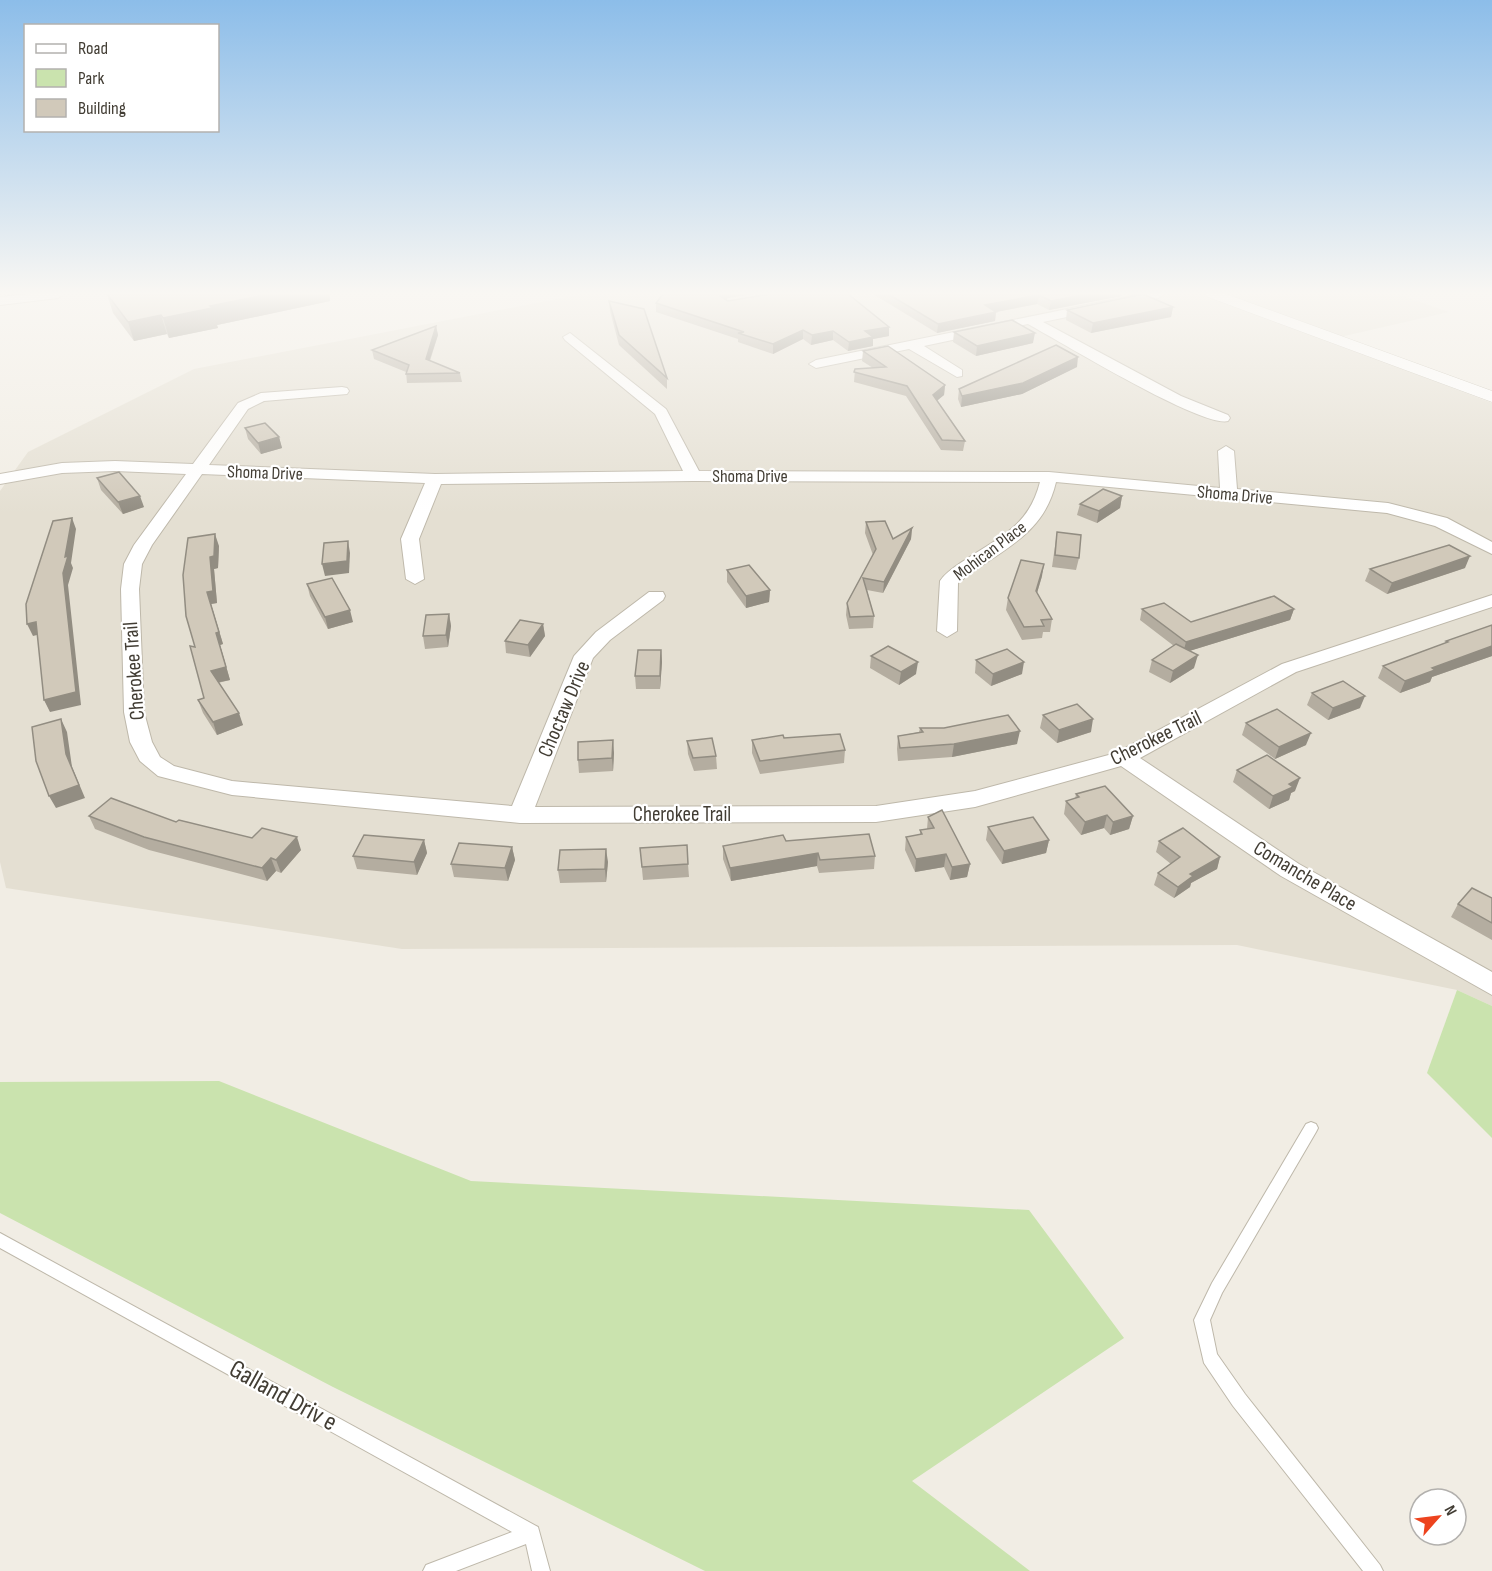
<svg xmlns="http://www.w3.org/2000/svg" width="1492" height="1571" font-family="'Sofia Sans Condensed',sans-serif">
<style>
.residential{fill:#e4dfd2}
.green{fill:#cae3ae}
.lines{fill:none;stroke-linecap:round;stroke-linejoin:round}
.service-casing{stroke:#beb8aa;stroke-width:2}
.minor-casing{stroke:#beb8aa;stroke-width:2}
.tertiary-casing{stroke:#beb8aa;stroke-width:1}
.service{fill:#fff;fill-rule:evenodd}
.minor{fill:#fff;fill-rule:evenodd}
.tertiary{fill:#fff;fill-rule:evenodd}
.wall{fill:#b4ada0}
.shaded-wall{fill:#928d82}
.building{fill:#d1c9ba;stroke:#928d82;stroke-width:1.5}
.labels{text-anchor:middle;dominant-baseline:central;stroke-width:4.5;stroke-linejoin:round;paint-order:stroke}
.far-street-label{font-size:18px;fill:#423d34;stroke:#fff}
.street-label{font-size:21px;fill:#423d34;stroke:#fff}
.near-street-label{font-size:26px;fill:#423d34;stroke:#fff}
</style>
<rect width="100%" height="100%" fill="#f1ede4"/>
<!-- residential -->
<polygon class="residential" points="583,294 1397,294 1449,312 1327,340 1492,403 1492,1006 1457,990 1237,945 402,949 6,888 0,862 0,491 28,452 194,369"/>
<!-- green -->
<g class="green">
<polygon points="1457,990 1492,1006 1492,1138 1427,1073"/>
<polygon points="219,1081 471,1181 1029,1210 1124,1338 912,1481 1030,1571 705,1571 333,1387 0,1213 0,1082"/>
</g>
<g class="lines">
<!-- service casing -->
<g class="service-casing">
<g id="service">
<polygon points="1311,1122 1316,1124 1318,1128 1316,1132 1222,1293 1210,1320 1217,1354 1245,1394 1380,1565 1383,1571 1363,1571 1233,1406 1204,1363 1194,1320 1212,1283 1306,1124"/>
<polygon points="0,1233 538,1527 550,1571 532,1571 526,1544 456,1571 423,1571 426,1565 512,1532 0,1248"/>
</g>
</g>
<!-- minor casing -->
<g class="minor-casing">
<g id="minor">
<polygon points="29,294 64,294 58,298 0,305 0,297"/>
<path d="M1141,294H1164L1158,298L1043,322L1181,396L1228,415L1230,418L1228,421C1202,428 1059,341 1028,324L924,346L962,370V376L957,377L909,349L816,368L809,364L816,360Z"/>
<path d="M570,333L666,409L699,471L1049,472L1220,488L1218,451L1226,446L1234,451L1237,489L1388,503L1447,518L1492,542V554L1435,526L1387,513L1056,482C1043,538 998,550 958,583L957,631L947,637L937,631L940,581C946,572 956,566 965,560C1000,537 1029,526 1040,482L693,481L441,484L419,539L424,579L415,584L406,579L401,539L425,483L202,474L152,545L142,564L139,589L144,712L152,742L160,757L174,766L232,781L512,806L574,656L596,632L649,592H663L665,596L663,600L610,640L593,658L535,807L876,806L975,791L1116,753L1282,664L1492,595V607L1296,672L1140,758L1299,864L1492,972V995L1281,876L1121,766L975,807L876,822L520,823L232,795L158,776L140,761L130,742L124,712L121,589L124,564L134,545L186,474L115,471L62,473L0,484V474L62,463L115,461L193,464L238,403L261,393L342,387L347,388L349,391L347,394L264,401L248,409L209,465L435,474L683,471L655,414L565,340L563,337Z"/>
</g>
</g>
<!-- tertiary casing -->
<g class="tertiary-casing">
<polygon id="tertiary" points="1206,294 1226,294 1492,391 1492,402 1208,297"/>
</g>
<!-- service -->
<use href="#service" class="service"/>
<!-- minor -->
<use href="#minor" class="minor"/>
<!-- tertiary -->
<use href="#tertiary" class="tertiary"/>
</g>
<!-- wall -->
<g class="wall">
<polygon points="107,294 329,294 330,301 217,325 218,328 169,338 167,334 134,341 113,313"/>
<polygon points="873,294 1122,294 1121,296 1049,310 1037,304 996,312 995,321 937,333"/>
<polygon points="728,298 726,299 728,301 889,327 889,336 873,339 873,346 848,351 833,340 811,345 803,339 773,354 738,342 738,339 656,312 656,303"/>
<polygon points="609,301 667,378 667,389 619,345 610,311"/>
<polygon points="1173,307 1171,317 1091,333 1066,320 1067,310"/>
<polygon points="436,326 438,335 430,361 460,373 462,382 407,383 406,372 374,359 372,350"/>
<polygon points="954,332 1033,343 976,356 953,342"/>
<polygon points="863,351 945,385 944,395 937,400 965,441 963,451 941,450 906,396 854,382 855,369 873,368 862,361"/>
<polygon points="1077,367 1022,394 961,407 958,399 959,389"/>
<polygon points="245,428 279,437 282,448 261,454 248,439"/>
<polygon points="97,478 144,507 123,514 101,490"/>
<polygon points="1122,496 1120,508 1097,523 1077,515 1080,504"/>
<polygon points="866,522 893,539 912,528 911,539 883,593 867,590 874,616 873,628 849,629 846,615 847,603 873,555 865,533"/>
<polygon points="1057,532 1079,558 1076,570 1052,567"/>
<polygon points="219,546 218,568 214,569 217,603 211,604 223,644 220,645 230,680 218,683 243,725 217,735 203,713 198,700 204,698 195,647"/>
<polygon points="1465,568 1387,594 1365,581 1370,569"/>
<polygon points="727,570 770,590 769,602 746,608 727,582"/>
<polygon points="1042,576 1037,593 1052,619 1050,632 1043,632 1042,638 1022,640 1006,610 1008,598"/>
<polygon points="307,584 353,622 328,629 310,596"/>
<polygon points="1142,609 1191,622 1294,609 1290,620 1189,651 1194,668 1170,683 1149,672 1152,660 1174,646 1140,620"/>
<polygon points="449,614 451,626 448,647 425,649 423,636"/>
<polygon points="543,624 545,636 530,657 506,653 505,641"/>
<polygon points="1492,625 1492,656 1432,677 1430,682 1400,693 1378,678 1383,666 1445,643 1446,641"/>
<polygon points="661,650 662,662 660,689 636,689 635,676"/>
<polygon points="871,656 916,674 899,685 870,668"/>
<polygon points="976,660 1022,674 991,686 975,673"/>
<polygon points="1312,693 1360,708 1328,720 1307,705"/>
<polygon points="1043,715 1091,732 1057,743 1040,728"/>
<polygon points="1246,723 1306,745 1275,759 1242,735"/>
<polygon points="920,728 944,728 1017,744 952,757 898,761 897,749 898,736 919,732"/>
<polygon points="784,738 845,750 844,763 760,774 752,753 752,740"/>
<polygon points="687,741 716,756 717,769 694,771 688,754"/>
<polygon points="614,753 613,771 579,773 578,760"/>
<polygon points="1237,770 1295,791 1291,793 1289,800 1269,809 1233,782"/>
<polygon points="1076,794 1133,816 1129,829 1110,835 1104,828 1081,835 1064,814 1066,801 1075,799"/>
<polygon points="89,816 176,822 301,850 281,873 276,871 267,881 149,850 95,829"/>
<polygon points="928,817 970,864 967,877 950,880 944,867 915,872 905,850 906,837 920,835 920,830 927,829"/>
<polygon points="988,827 1049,840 1046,853 1002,864 986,840"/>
<polygon points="424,840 427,853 417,875 357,869 353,856"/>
<polygon points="786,841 875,856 874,869 819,873 817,866 731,881 723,859 723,846"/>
<polygon points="1159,841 1220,857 1217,869 1191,883 1190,887 1174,898 1154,885 1158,873 1171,864 1156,852"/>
<polygon points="512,847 515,860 508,881 454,877 451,864"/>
<polygon points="640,848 688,864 689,877 643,880"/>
<polygon points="608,862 606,882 560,883 558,870"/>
<polygon points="1492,898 1492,940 1451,917 1458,904"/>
</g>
<!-- shaded-wall -->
<g class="shaded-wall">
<polygon points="270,294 329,294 330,301 217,325 218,328 169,338 163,318 210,306"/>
<polygon points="722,294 752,294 728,298 720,305 720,296"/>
<polygon points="1088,294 1122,294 1121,296 1049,310 1051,301"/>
<polygon points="1039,295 1037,304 996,312 995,321 937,333 938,324 985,305"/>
<polygon points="1173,307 1171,317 1091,333 1093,323"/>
<polygon points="161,315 167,334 134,341 128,322"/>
<polygon points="436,326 438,335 427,368 426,359"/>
<polygon points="889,327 889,336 873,339 873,346 848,351 849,342 865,331"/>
<polygon points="803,330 803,339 773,354 773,344"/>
<polygon points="833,331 833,340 811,345 812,335"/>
<polygon points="1035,333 1033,343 976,356 977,346"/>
<polygon points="1078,357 1077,367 1022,394 961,407 962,396"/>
<polygon points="945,385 944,395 932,405 933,395"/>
<polygon points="279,437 282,448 261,454 258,443"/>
<polygon points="140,496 144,507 123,514 118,502"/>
<polygon points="1122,496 1120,508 1097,523 1099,511"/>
<polygon points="72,518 76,529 71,563 73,568 68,585 81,705 50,712 44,700 65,557"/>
<polygon points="912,528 911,539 883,593 884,582"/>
<polygon points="215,534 219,546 218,568 214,569 217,603 211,604 223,644 220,645 230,680 215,683 211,671 216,633 207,592 210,557"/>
<polygon points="348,541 350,553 349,573 325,576 322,564"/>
<polygon points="1470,556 1465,568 1387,594 1392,583"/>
<polygon points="1044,564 1042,576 1034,603 1036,591"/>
<polygon points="770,590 769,602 746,608 746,596"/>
<polygon points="1294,609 1290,620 1183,653 1186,642"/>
<polygon points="350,610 353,622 328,629 325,617"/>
<polygon points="449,614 451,626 448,647 446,635"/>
<polygon points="36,622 41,634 33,636 27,624"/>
<polygon points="543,624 545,636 530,657 528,645"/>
<polygon points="1492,646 1492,656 1432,677 1430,682 1400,693 1405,681 1432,668"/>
<polygon points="661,650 662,662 660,689 660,676"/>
<polygon points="1198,655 1194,668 1170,683 1173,671"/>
<polygon points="918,662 916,674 899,685 901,672"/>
<polygon points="1024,662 1022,674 991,686 993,674"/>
<polygon points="1365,696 1360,708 1328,720 1333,708"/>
<polygon points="239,713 243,725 217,735 213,722"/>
<polygon points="61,719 67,732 72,767 85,798 56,808 49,796 66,754"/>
<polygon points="1093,719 1091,732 1057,743 1059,730"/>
<polygon points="1020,731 1017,744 952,757 954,744"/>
<polygon points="1311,733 1306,745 1275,759 1279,747"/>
<polygon points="613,740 614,753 613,771 612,758"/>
<polygon points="1300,778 1295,791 1291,793 1289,800 1269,809 1273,796 1289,784"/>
<polygon points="1107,815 1104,828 1081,835 1085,822"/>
<polygon points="1133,816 1129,829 1110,835 1113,822"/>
<polygon points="297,837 301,850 281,873 276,860"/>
<polygon points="424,840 427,853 417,875 414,862"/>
<polygon points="1049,840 1046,853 1002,864 1004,851"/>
<polygon points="512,847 515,860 508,881 505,868"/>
<polygon points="606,849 608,862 606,882 605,869"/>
<polygon points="818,853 817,866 731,881 730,868"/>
<polygon points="946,854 944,867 915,872 916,859"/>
<polygon points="1220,857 1217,869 1191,883 1190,887 1174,898 1178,887 1190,874"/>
<polygon points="271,858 276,871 267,881 262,868"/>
<polygon points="970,864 967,877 950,880 952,867"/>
</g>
<!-- building -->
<g class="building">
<polygon points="107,294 270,294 210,306 212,308 163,318 161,315 128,322"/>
<polygon points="663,294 722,294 720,296 728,301 770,294 848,294 889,327 865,331 873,337 849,342 833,331 812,335 803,330 773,344 738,333 744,332 656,303"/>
<polygon points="888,294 1088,294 1051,301 1039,295 985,305 996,312 938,324"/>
<polygon points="1143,294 1173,307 1093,323 1067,310"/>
<polygon points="609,301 644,309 667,378 619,335"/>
<polygon points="1012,320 1035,333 977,346 954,332"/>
<polygon points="436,326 426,359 460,373 406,374 409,365 372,350"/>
<polygon points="1056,345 1078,357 1023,383 962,396 959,389"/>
<polygon points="888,346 945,385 933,395 965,441 942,440 907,386 854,372 855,369 886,367 863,351"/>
<polygon points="265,423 279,437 258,443 245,428"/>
<polygon points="119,472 140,496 118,502 97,478"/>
<polygon points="1103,489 1122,496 1099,511 1080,504"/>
<polygon points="72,518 65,557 68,556 63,573 76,692 44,700 36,622 27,624 26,604 53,521"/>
<polygon points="885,521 893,539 912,528 884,582 863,578 874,616 850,617 847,603 876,549 866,522"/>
<polygon points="1057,532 1081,535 1079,558 1055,555"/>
<polygon points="215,534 214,556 210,557 213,591 207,592 219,632 216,633 226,667 211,671 239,713 213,722 198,700 204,698 190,646 195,647 186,616 183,575 188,538"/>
<polygon points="348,541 347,561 322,564 324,543"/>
<polygon points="1449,545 1470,556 1392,583 1370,569"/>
<polygon points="1021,560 1044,564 1036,591 1052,619 1041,620 1044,626 1024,627 1008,598"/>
<polygon points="749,565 770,590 746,596 727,570"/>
<polygon points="332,578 350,610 325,617 307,584"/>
<polygon points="1274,596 1294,609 1186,642 1142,609 1164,603 1191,622"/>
<polygon points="449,614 446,635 423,636 426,615"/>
<polygon points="520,620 543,624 528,645 505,641"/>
<polygon points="1492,625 1492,646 1432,668 1435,670 1405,681 1383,666 1448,642 1446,641"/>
<polygon points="1176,644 1198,655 1173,671 1152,660"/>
<polygon points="888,646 918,662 901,672 871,656"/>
<polygon points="1007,649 1024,662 993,674 976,660"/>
<polygon points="638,650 661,650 660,676 635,676"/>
<polygon points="1343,681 1365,696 1333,708 1312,693"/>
<polygon points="1077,704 1093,719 1059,730 1043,715"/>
<polygon points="1277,709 1311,733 1279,747 1246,723"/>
<polygon points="1008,715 1020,731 954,744 900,748 898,736 923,732 920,728 944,728"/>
<polygon points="61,719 66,754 79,785 49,796 36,761 32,727"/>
<polygon points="840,734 845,750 760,761 752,740 783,735 784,738"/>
<polygon points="712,738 716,756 693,758 687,741"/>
<polygon points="613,740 612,758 578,760 578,742"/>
<polygon points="1267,755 1300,778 1289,784 1293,787 1273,796 1237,770"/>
<polygon points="1105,786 1133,816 1113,822 1107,815 1085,822 1066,801 1079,797 1076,794"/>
<polygon points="111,798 176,822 179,820 252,838 262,828 297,837 276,860 271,858 262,868 144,837 89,816"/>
<polygon points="942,810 970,864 952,867 946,854 916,859 906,837 922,834 920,830 934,828 928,817"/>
<polygon points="1033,817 1049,840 1004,851 988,827"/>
<polygon points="1183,828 1220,857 1190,874 1193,876 1178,887 1158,873 1180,857 1159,841"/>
<polygon points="869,834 875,856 820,860 818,853 730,868 723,846 783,835 786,841"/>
<polygon points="364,835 424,840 414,862 353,856"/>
<polygon points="459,843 512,847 505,868 451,864"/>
<polygon points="687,845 688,864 642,867 640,848"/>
<polygon points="606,849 605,869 558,870 560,850"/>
<polygon points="1472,888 1492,898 1492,923 1458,904"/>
</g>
<!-- sky -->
<linearGradient id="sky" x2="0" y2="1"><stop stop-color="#8cbde9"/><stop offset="0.57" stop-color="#f9f7f3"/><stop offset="1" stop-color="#f9f7f3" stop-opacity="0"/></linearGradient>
<rect width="1492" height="514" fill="url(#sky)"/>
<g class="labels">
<!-- far-street labels -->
<g class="far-street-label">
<text transform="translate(265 473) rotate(2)">Shoma Drive</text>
<text x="750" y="476">Shoma Drive</text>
<text transform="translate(1235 495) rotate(5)">Shoma Drive</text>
<text transform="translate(990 551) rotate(-37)">Mohican Place</text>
</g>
<!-- street labels -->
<g class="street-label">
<text transform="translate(134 671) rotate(-94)">Cherokee Trail</text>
<text transform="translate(564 709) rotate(-67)">Choctaw Drive</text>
<text transform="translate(1156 738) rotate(-26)">Cherokee Trail</text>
<text x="682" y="814">Cherokee Trail</text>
<text transform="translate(1305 876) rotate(31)">Comanche Place</text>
</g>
<!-- near-street labels -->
<g class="near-street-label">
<text transform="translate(283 1396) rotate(29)">Galland Driv e</text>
</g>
</g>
<!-- legend -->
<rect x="24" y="24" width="195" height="108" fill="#ffffff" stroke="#b3b1ae" stroke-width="1.5"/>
<rect x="36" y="44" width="30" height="9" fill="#ffffff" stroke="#b3b1ae" stroke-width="1.5"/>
<text x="78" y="54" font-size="18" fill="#423d34">Road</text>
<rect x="36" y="69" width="30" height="18" fill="#cae3ae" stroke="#b3b1ae" stroke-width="1.5"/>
<text x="78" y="84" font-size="18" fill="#423d34">Park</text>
<rect x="36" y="99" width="30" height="18" fill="#d1c9ba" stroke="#b3b1ae" stroke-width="1.5"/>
<text x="78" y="114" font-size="18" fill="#423d34">Building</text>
<!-- north arrow -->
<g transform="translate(1438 1517) rotate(62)"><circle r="28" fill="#ffffff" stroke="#b3b1ae" stroke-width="1.5"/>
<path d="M0-4.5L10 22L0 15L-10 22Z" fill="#ed431e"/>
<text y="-9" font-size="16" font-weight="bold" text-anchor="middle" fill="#423d34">N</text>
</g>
</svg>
